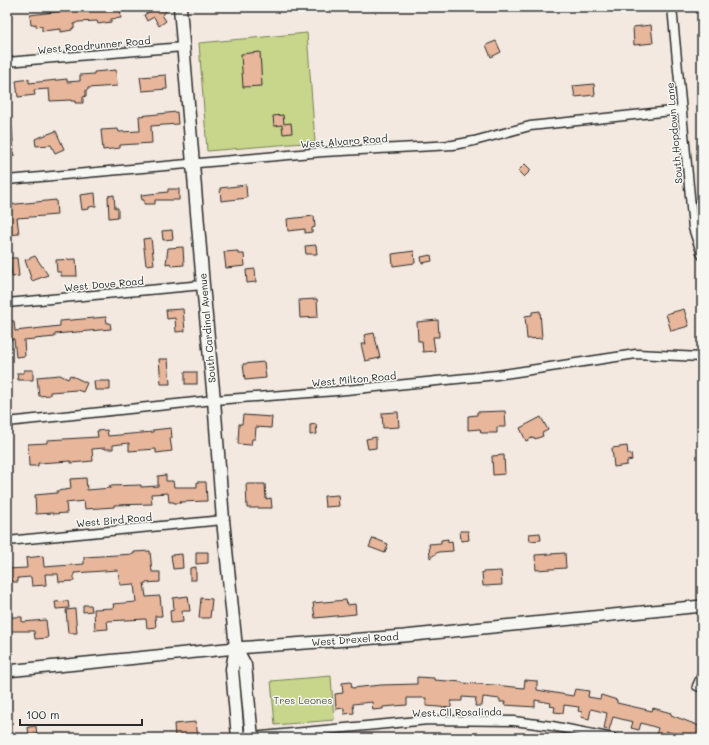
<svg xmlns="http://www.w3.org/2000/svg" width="709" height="745" font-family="Mali,sans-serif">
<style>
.green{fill:#c7d68a;stroke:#79805a}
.building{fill:#e8b69a;stroke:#2b2b2b}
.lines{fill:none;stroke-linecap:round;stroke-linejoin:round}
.minor-casing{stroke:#2b2b2b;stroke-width:11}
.tertiary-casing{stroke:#2b2b2b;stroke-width:14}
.secondary-casing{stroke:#2b2b2b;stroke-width:15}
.minor{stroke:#f6f6f2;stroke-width:8}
.tertiary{stroke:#f6f6f2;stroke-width:11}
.secondary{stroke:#f6f6f2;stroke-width:12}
.labels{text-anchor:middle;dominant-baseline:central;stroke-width:3;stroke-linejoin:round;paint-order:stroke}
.street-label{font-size:10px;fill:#2b2b2b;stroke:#f6f6f2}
.park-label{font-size:10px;fill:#525643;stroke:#f6f6f2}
</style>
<rect width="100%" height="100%" fill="#f3e9e0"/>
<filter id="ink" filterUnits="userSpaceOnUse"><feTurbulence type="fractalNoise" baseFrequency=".025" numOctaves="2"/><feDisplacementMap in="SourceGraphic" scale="8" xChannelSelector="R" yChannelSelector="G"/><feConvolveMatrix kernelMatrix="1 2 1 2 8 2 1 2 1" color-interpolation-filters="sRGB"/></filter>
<g filter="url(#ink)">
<!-- green -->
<g class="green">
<polygon points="307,33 315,142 207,151 199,43"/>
<polygon points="331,676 334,720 275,725 271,681"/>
</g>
<!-- building -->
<g class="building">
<polygon points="70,7 80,7 81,10 104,8 104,7 120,7 121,18 111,19 111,22 98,24 97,21 78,22 74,24 74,28 72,28 72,30 61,32 61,29 42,31 42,26 36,27 36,24 31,25 30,15 70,10"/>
<polygon points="146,7 163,7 166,12 162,15 166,21 159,26 154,17 147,21 144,15 149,12"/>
<polygon points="651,25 653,43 634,45 633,27"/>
<polygon points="496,41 501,52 491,57 486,45"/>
<polygon points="260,52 262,86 243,87 241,54"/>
<polygon points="116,70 117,86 88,88 88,90 86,90 86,96 83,97 83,103 75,103 75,101 71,101 71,100 50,101 49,89 34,90 35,95 18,97 16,81 29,79 29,83 67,79 67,82 80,81 80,75 94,74 94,72"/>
<polygon points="166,75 167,89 142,91 140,77"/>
<polygon points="594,84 595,95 575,97 573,86"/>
<polygon points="177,112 178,124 151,126 152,143 120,145 120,148 103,150 101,130 118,129 119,132 140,131 139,116"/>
<polygon points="283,115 284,124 291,123 292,133 283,134 282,125 274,126 273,116"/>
<polygon points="7,128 12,128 14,156 7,157"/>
<polygon points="56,131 64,149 55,153 51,145 36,146 35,139"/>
<polygon points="525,164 531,170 524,177 518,171"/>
<polygon points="246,185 247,198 221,201 220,188"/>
<polygon points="168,189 179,189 179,200 155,200 155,204 144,204 144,200 142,200 141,195 168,192"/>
<polygon points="95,193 96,206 89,207 89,209 82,210 80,195"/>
<polygon points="114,195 115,208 118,208 118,217 109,218 108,196"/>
<polygon points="56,200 57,215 17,218 19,234 7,235 7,205"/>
<polygon points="314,216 315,227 312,228 312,232 305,233 305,229 288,231 287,219"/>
<polygon points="172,230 173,239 163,240 162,231"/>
<polygon points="151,238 154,264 146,265 143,239"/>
<polygon points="316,245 317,254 306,254 305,246"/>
<polygon points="183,247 184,265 171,266 170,263 166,264 168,248"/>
<polygon points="238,251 238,254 244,254 245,266 226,268 224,252"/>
<polygon points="414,251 415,263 393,266 392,254"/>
<polygon points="431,255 432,261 422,263 421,257"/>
<polygon points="35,256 48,275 32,281 25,260"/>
<polygon points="10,258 17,258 19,276 12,277"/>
<polygon points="76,259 77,276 61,276 61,272 57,272 56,260"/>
<polygon points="255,269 256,282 247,283 246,270"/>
<polygon points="317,299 318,317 300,318 299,300"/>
<polygon points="183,309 185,331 176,332 175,318 167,319 166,310"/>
<polygon points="684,309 689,326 671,331 666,314"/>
<polygon points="540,311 542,338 527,339 525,316 532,315 532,312"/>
<polygon points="106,317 107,323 110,323 111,329 55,334 55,337 24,340 25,356 16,357 14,339 7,340 7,321 14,321 15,331 60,326 60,321"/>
<polygon points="438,320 439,337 433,337 435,351 423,352 422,341 418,341 417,322"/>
<polygon points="374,333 380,358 365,361 361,344 366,344 364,335"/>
<polygon points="159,359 168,359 170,384 161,384"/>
<polygon points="264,362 266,378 245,380 243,364"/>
<polygon points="24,370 33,370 33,380 18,380 17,373 24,373"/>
<rect x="185" y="372" width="12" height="12"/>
<polygon points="60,375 68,379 70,375 87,383 83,392 77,390 50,392 50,395 39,396 37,377"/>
<polygon points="94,381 110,381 110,390 95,390"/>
<polygon points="505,411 506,427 497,427 497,433 481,433 480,429 468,430 468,416 477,415 477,412"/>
<polygon points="398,412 399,427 383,428 382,413"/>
<polygon points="243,415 272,417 271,428 256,427 255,439 252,439 251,445 238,444 239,424 242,424"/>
<polygon points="541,417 548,430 542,433 543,436 535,439 534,437 526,441 520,428"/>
<polygon points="316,424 317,434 310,435 310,425"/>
<polygon points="171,428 172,438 170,438 172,451 156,453 156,449 129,451 129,443 113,445 113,449 105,449 105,448 92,449 93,461 71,463 71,461 38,463 38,466 29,466 28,444 47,443 47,440 98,437 97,431 107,430 108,436 153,432 153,430"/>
<polygon points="376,437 376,448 368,449 366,439"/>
<polygon points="627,446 628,454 631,454 632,460 627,461 627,465 614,467 612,448"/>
<polygon points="504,455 505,474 493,475 492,456"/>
<polygon points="166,475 166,481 173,481 174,487 197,487 197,482 206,482 207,501 180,502 181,503 174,503 174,502 169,502 168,493 151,494 152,504 114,505 114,507 85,509 84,501 66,503 67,513 53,514 53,513 36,514 35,495 57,493 57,491 71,489 70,479 86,478 87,490 111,488 109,486 141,485 141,487 158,486 158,476"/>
<polygon points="246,484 265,484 266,499 271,498 272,508 247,508"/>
<polygon points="338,495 339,506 325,507 324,496"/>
<polygon points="460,531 468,531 469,540 461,541"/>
<polygon points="540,533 541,540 530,541 529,534"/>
<polygon points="373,538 388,544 385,553 369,547"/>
<polygon points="448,539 448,542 452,541 453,551 438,552 430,558 429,544 441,543 441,540"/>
<polygon points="150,551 152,572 160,572 160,582 144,583 146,597 160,596 162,616 155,616 156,627 147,628 146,619 107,621 108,629 95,630 94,609 114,608 113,604 136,602 134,584 120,585 118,570 74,573 74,581 59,582 58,574 45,574 46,585 32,586 31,577 18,578 18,582 11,582 11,578 7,578 7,569 27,568 26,558 43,556 44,567 84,564 84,557 134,554 134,552"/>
<polygon points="196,552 208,552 208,563 196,564"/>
<polygon points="565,553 566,568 536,570 535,555"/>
<polygon points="182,554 183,568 173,569 171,555"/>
<polygon points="196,567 196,580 190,580 190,568"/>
<polygon points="501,571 502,585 483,586 482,572"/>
<polygon points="188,596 190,611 182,611 183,622 171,623 170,611 174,610 173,598"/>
<polygon points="201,598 212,599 210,618 199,618"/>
<polygon points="346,600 347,605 355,604 356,614 315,618 313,603"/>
<polygon points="68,601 69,608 56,609 55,602"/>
<polygon points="83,605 91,605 92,611 83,612"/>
<polygon points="75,609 77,633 68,633 66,610"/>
<polygon points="7,617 22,617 22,622 46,620 48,638 35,639 34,631 7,631"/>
<polygon points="417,677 434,678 434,680 462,682 462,683 494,685 524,688 525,680 537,681 537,690 573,696 575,689 589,691 588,697 600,699 601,695 617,700 617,703 652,711 653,708 671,713 671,715 702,727 702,738 680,738 681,736 666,731 664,737 656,735 658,728 641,723 639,730 631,728 633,722 613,717 609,730 604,729 607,713 591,709 589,719 581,717 582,712 578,711 579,707 564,705 563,713 554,712 555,707 550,706 551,703 535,700 535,707 504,705 505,702 500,702 500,699 483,697 482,706 475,706 476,698 462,697 462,701 451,701 451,708 426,706 426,698 407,698 407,705 383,707 383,709 373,710 372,702 353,704 354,713 344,714 344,708 336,709 335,694 343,693 342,683 351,682 352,688 381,685 417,684"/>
<polygon points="196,722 198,738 175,738 174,724"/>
<polygon points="36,726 37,737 29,737 28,727"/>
</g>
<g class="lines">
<!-- minor casing -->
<g class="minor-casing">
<g id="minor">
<polyline points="672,7 693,228 702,255"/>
<polyline points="7,62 183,47"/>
<polyline points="7,180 323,152 453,145 474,141 530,126 681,110"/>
<polyline points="7,303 203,285"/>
<polyline points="7,422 214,400 336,391 497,375 636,354 702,357"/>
<polyline points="7,541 223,520"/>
<polyline points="702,675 697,686 702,688"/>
<polyline points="252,737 428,720 514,721 552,726 613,738"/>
</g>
</g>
<!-- tertiary casing -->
<g class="tertiary-casing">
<polyline id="tertiary" points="7,671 236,648 404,636 702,606"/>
</g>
<!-- secondary casing -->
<g class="secondary-casing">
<g id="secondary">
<polyline points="180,7 203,285 214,400 223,520 236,648 232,669 238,738"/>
<polyline points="236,648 245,665 252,738"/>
</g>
</g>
<!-- minor -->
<use href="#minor" class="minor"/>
<!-- tertiary -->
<use href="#tertiary" class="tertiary"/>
<!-- secondary -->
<use href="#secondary" class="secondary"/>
</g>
</g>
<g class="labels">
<!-- street labels -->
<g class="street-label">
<text transform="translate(94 45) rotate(-5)">West Roadrunner Road</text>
<text transform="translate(674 133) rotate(-95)">South Hopdown Lane</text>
<text transform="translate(344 141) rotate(-4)">West Alvaro Road</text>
<text transform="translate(104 284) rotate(-5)">West Dove Road</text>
<text transform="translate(207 328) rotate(-95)">South Cardinal Avenue</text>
<text transform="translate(354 379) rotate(-5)">West Milton Road</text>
<text transform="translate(114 520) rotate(-5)">West Bird Road</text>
<text transform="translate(355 639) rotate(-4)">West Drexel Road</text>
<text transform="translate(457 712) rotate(-1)">West Cll Rosalinda</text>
</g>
<!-- park labels -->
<g class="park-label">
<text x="303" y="700">Tres Leones</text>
</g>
</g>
<!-- margin -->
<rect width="709" height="745" fill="none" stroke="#f6f6f2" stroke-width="24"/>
<rect x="12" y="12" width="685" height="721" fill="none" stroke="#2b2b2b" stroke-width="1.5" filter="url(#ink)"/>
<!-- scale -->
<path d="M20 719v6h122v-6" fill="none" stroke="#2b2b2b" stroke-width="2"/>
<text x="26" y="719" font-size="12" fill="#2b2b2b" stroke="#f6f6f2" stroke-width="3" paint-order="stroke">100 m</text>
</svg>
